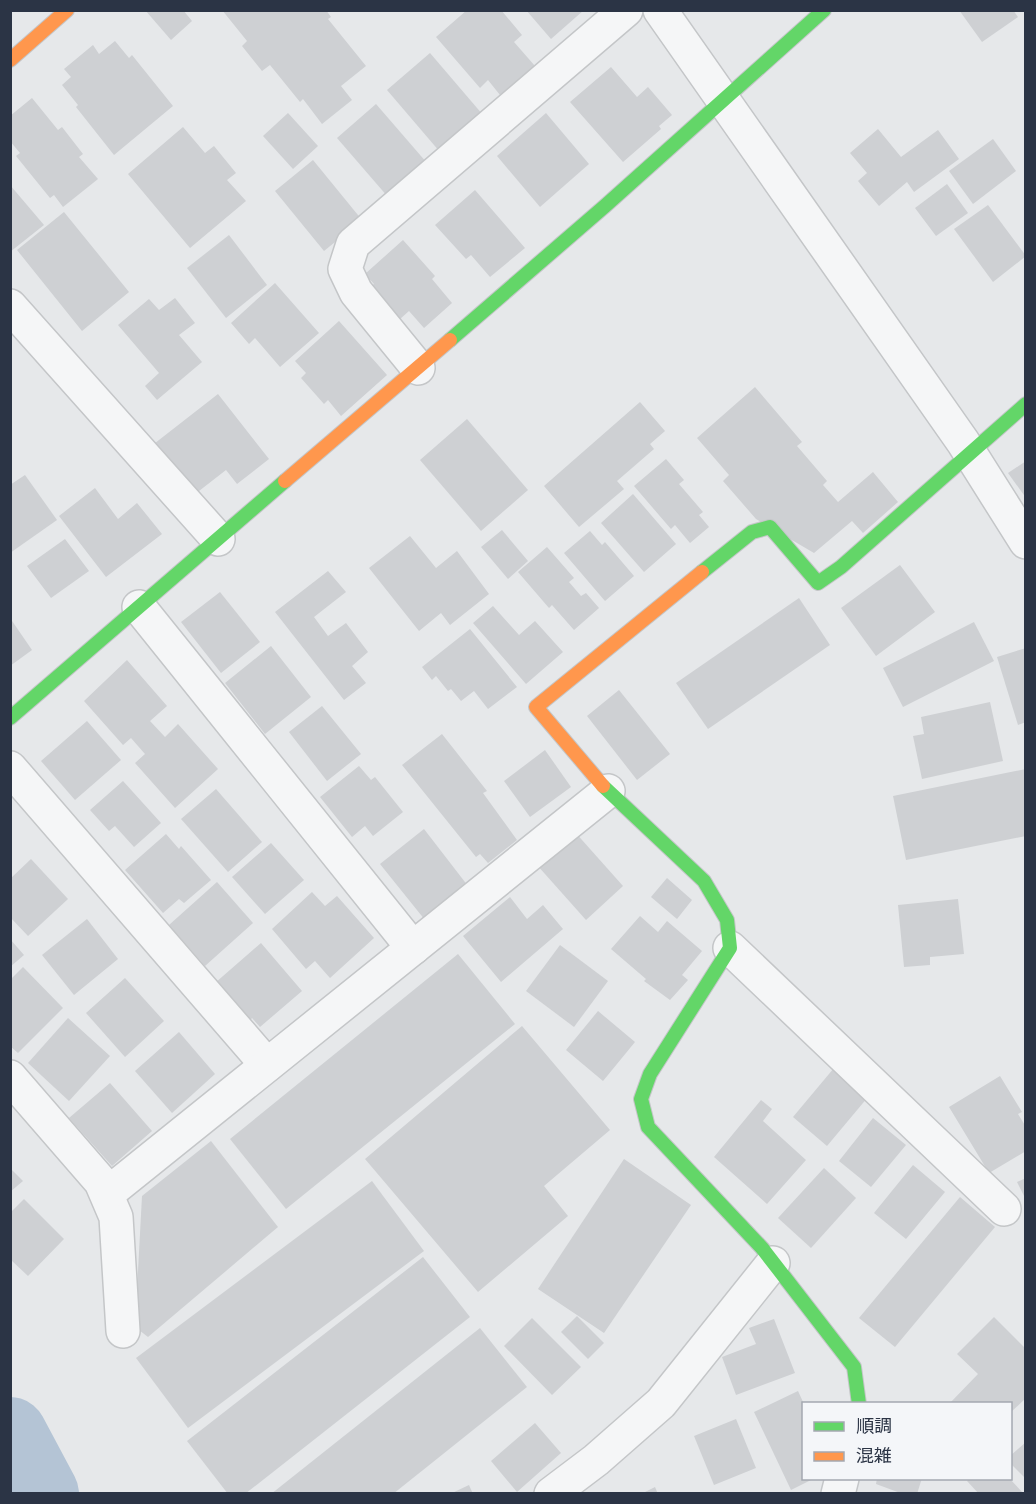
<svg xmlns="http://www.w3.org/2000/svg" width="1036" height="1504" font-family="'Fira Sans Condensed','Noto Sans JP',sans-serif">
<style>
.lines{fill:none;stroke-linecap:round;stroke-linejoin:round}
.river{stroke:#b4c4d5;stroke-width:74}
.building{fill:#ced0d3}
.street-casing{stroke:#c4c6c8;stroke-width:36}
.fast-casing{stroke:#c4c6c8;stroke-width:16}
.slow-casing{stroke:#c4c6c8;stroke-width:16}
.street{stroke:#f5f6f7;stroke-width:33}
.fast{stroke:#63d668;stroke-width:14}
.slow{stroke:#ff974d;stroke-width:14}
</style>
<rect width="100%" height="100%" fill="#e6e8ea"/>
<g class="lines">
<!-- river -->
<polyline class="river" points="10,1434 42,1494"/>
</g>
<!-- building -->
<g class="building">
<polygon points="145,10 183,10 192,21 171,40"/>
<polygon points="222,10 326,10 331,17 328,19 366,66 341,86 352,100 322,124 303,99 300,102 270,65 262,71 242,46 247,41"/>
<polygon points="467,10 501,10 522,35 514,42 535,66 500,95 488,80 480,88 436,37"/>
<polygon points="526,10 584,10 551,39"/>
<polygon points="959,10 1013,10 1018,17 982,42"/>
<polygon points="115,41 129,58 132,55 173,106 114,155 76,107 78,105 62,85 71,77 64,69 93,45 99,54"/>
<polygon points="430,53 483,115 440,152 387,90"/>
<polygon points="611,67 637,97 648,87 672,115 659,126 661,129 623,162 570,102"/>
<polygon points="32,98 58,130 62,127 83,154 79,157 98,179 63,207 54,195 50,198 16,156 20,153 10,141 10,116"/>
<polygon points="376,104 427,163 388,197 337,138"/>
<polygon points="288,113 318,146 293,169 263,136"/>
<polygon points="546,113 589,164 540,207 497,156"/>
<polygon points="183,127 205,153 214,146 236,173 227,180 246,201 190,248 128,174"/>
<polygon points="878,129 901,157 938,130 959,159 914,192 907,182 879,206 858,181 867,173 850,153"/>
<polygon points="993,139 1016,171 973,204 949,171"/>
<polygon points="313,160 362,220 324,251 275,191"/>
<polygon points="947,184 968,213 936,236 915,208"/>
<polygon points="10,185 44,225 10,252"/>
<polygon points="475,190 525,248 490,277 471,255 466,259 435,225"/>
<polygon points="988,205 1026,256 993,282 954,229"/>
<polygon points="64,212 129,292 82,331 17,250"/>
<polygon points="229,235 267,285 226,318 187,268"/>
<polygon points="403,240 435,276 432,279 452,303 424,328 409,311 391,327 362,294 374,284 365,274"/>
<polygon points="275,283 319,333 280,367 255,338 249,344 231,323"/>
<polygon points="175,298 195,323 179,335 202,362 157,400 145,386 159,373 118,325 149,299 159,310"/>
<polygon points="339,321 387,375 341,416 328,400 324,404 301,378 306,373 295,361"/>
<polygon points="755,387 802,442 797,446 827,481 823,485 838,502 873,472 898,502 863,533 852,521 814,553 756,519 723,481 729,475 697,438"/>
<polygon points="218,394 269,459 237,484 226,470 190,498 150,447"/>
<polygon points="640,402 665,431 650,444 654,449 617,481 624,489 579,527 544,486"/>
<polygon points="467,419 528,490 481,531 420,460"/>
<polygon points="666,459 684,480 679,484 703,512 699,515 709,527 690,543 675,525 671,529 634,486"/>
<polygon points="1026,461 1026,498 1008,473"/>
<polygon points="25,475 57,520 10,553 10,485"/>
<polygon points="95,488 118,519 137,503 162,534 106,577 59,516"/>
<polygon points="633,494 676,544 644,572 601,523"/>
<polygon points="502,530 528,561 508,579 481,547"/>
<polygon points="590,531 602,545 605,542 634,576 605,601 564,553"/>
<polygon points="410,536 436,568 457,551 489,594 450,625 441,613 419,631 369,568"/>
<polygon points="65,539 89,571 51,598 27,566"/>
<polygon points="547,547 574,578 569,582 581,596 586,593 599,608 574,630 552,605 549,608 518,572"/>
<polygon points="900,565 935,612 876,656 841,608"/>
<polygon points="328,571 346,592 314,617 328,636 346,623 368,652 352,666 366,683 344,700 275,612"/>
<polygon points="220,592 260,642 221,673 181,622"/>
<polygon points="799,598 830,645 708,729 676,683"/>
<polygon points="493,606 519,635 535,621 563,652 526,684 473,623"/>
<polygon points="10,618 32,650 10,666"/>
<polygon points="974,622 994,661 903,707 883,668"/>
<polygon points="470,629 517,687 488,709 474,691 461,701 451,689 448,691 436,676 432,680 422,667"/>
<polygon points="271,646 311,697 265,734 225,683"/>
<polygon points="1026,648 1026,722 1018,725 997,657"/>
<polygon points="127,660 167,706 150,721 165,737 178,724 218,769 175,808 135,763 145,754 131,738 123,745 84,701"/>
<polygon points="619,690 670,754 637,780 587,716"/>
<polygon points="990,702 1003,761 922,779 913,736 924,734 921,717"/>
<polygon points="322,706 361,754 327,781 289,732"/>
<polygon points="87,721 121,760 75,800 41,761"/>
<polygon points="442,734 487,791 483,793 517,840 488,863 480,854 476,857 402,765"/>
<polygon points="545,750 571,787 530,817 504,781"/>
<polygon points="359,766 371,780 375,777 403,812 373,836 365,826 352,837 320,797"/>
<polygon points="1026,769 1026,836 906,860 893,796"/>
<polygon points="123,781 161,823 134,847 115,826 109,831 90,810"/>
<polygon points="216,789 262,842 228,872 181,819"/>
<polygon points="424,829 468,886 425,920 380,864"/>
<polygon points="574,831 623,886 586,920 537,865"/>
<polygon points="166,834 179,849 181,846 211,880 184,903 179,899 163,913 125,870"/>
<polygon points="271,843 304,880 265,914 232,877"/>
<polygon points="31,859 68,899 28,936 10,917 10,879"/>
<polygon points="667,878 692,900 677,919 651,897"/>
<polygon points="217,882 253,923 205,966 169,925"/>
<polygon points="312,892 325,906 337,896 374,938 330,978 315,961 306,969 272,929"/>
<polygon points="510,897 527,919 543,905 563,929 501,982 463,936"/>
<polygon points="958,899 964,954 930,957 930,965 904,967 898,905"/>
<polygon points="640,916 658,932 667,921 702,951 682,975 688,980 670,1000 644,981 646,979 611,949"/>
<polygon points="87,919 118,959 74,995 42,955"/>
<polygon points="10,939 24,955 10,967"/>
<polygon points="261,943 302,991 260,1027 252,1018 249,1022 215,983"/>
<polygon points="560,945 608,981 574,1027 526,991"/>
<polygon points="458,954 515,1024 286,1209 230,1139"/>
<polygon points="23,967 63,1008 18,1053 10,1046 10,980"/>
<polygon points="125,978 164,1021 125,1057 86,1013"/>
<polygon points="598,1011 635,1042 603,1081 566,1050"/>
<polygon points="68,1018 110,1056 69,1101 28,1063"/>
<polygon points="522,1026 610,1130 544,1186 568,1216 478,1292 365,1159"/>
<polygon points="179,1032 215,1074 172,1113 135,1071"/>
<polygon points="839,1062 873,1091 827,1146 793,1117"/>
<polygon points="1000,1076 1022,1112 1018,1114 1026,1127 1026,1151 989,1173 949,1107"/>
<polygon points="110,1083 152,1131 112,1166 69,1118"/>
<polygon points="761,1100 772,1109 763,1121 806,1160 767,1204 714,1157"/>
<polygon points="873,1118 906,1145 871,1187 839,1161"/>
<polygon points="211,1141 278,1227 148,1337 135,1327 142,1196"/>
<polygon points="624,1159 691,1205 604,1333 538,1289"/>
<polygon points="913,1165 945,1192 906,1239 874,1213"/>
<polygon points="10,1168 23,1181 10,1192"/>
<polygon points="824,1168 856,1198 811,1248 778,1218"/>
<polygon points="1026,1178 1026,1200 1017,1182"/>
<polygon points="372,1181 424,1251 188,1428 136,1358"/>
<polygon points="960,1197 995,1227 895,1347 859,1318"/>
<polygon points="24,1199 64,1239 28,1276 10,1259 10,1213"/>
<polygon points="423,1257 470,1317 245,1494 228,1494 187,1441"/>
<polygon points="577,1316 604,1343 588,1359 561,1332"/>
<polygon points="994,1317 1026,1349 1026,1398 1010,1413 1010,1404 949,1404 978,1374 957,1354"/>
<polygon points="532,1318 581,1367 552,1395 504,1346"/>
<polygon points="774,1319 795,1373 736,1395 722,1357 756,1344 749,1328"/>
<polygon points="480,1328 527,1387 393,1494 271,1494"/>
<polygon points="798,1391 804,1404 804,1478 815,1478 791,1490 754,1412"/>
<polygon points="736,1419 756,1468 714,1485 694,1436"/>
<polygon points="535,1423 561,1453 517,1492 491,1461"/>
<polygon points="1026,1442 1026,1479 1010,1463 1010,1456"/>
<polygon points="877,1478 922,1478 917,1494 903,1494 876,1484"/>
<polygon points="970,1478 1009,1478 1024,1494 979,1494 967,1481"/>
<polygon points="469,1485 473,1494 450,1494"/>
<polygon points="655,1487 658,1494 641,1494"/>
</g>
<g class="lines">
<!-- street casing -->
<g class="street-casing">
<g id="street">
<polyline points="660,10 963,442 1026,542"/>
<polyline points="10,306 218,539"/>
<polyline points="418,368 356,292 345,269 353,244 626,10"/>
<polyline points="139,607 413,948"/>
<polyline points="10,768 267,1065"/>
<polyline points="730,948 1004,1209"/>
<polyline points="10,1077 101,1182 116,1217 123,1331"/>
<polyline points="107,1194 608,791"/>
<polyline points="551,1494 596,1460 661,1403 773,1263"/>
<polyline points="838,1494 842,1478"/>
</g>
</g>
<!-- fast casing -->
<g class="fast-casing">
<g id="fast">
<polyline points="450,340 605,206 824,10"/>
<polyline points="702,572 752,532 770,527 818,583 841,567 1026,404"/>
<polyline points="10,718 285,481"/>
<polyline points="603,786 704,881 727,920 730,948 650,1074 641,1099 648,1127 762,1248 854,1367 859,1404"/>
</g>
</g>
<!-- slow casing -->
<g class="slow-casing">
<g id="slow">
<polyline points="10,60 67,10"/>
<polyline points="285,481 450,340"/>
<polyline points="603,786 536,707 702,572"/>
</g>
</g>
<!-- street -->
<use href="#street" class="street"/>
<!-- fast -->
<use href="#fast" class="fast"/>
<!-- slow -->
<use href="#slow" class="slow"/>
</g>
<!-- border -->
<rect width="1036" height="1504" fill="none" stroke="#2b3445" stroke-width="24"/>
<!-- legend -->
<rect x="802" y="1402" width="210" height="78" fill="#f4f6f9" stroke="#a4a8b1" stroke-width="1.5"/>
<rect x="814" y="1422" width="30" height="9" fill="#63d668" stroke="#a4a8b1" stroke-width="1.5"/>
<text x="856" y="1432" font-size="18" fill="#2b3445">順調</text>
<rect x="814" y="1452" width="30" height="9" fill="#ff974d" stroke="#a4a8b1" stroke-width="1.5"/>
<text x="856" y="1462" font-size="18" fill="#2b3445">混雑</text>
</svg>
